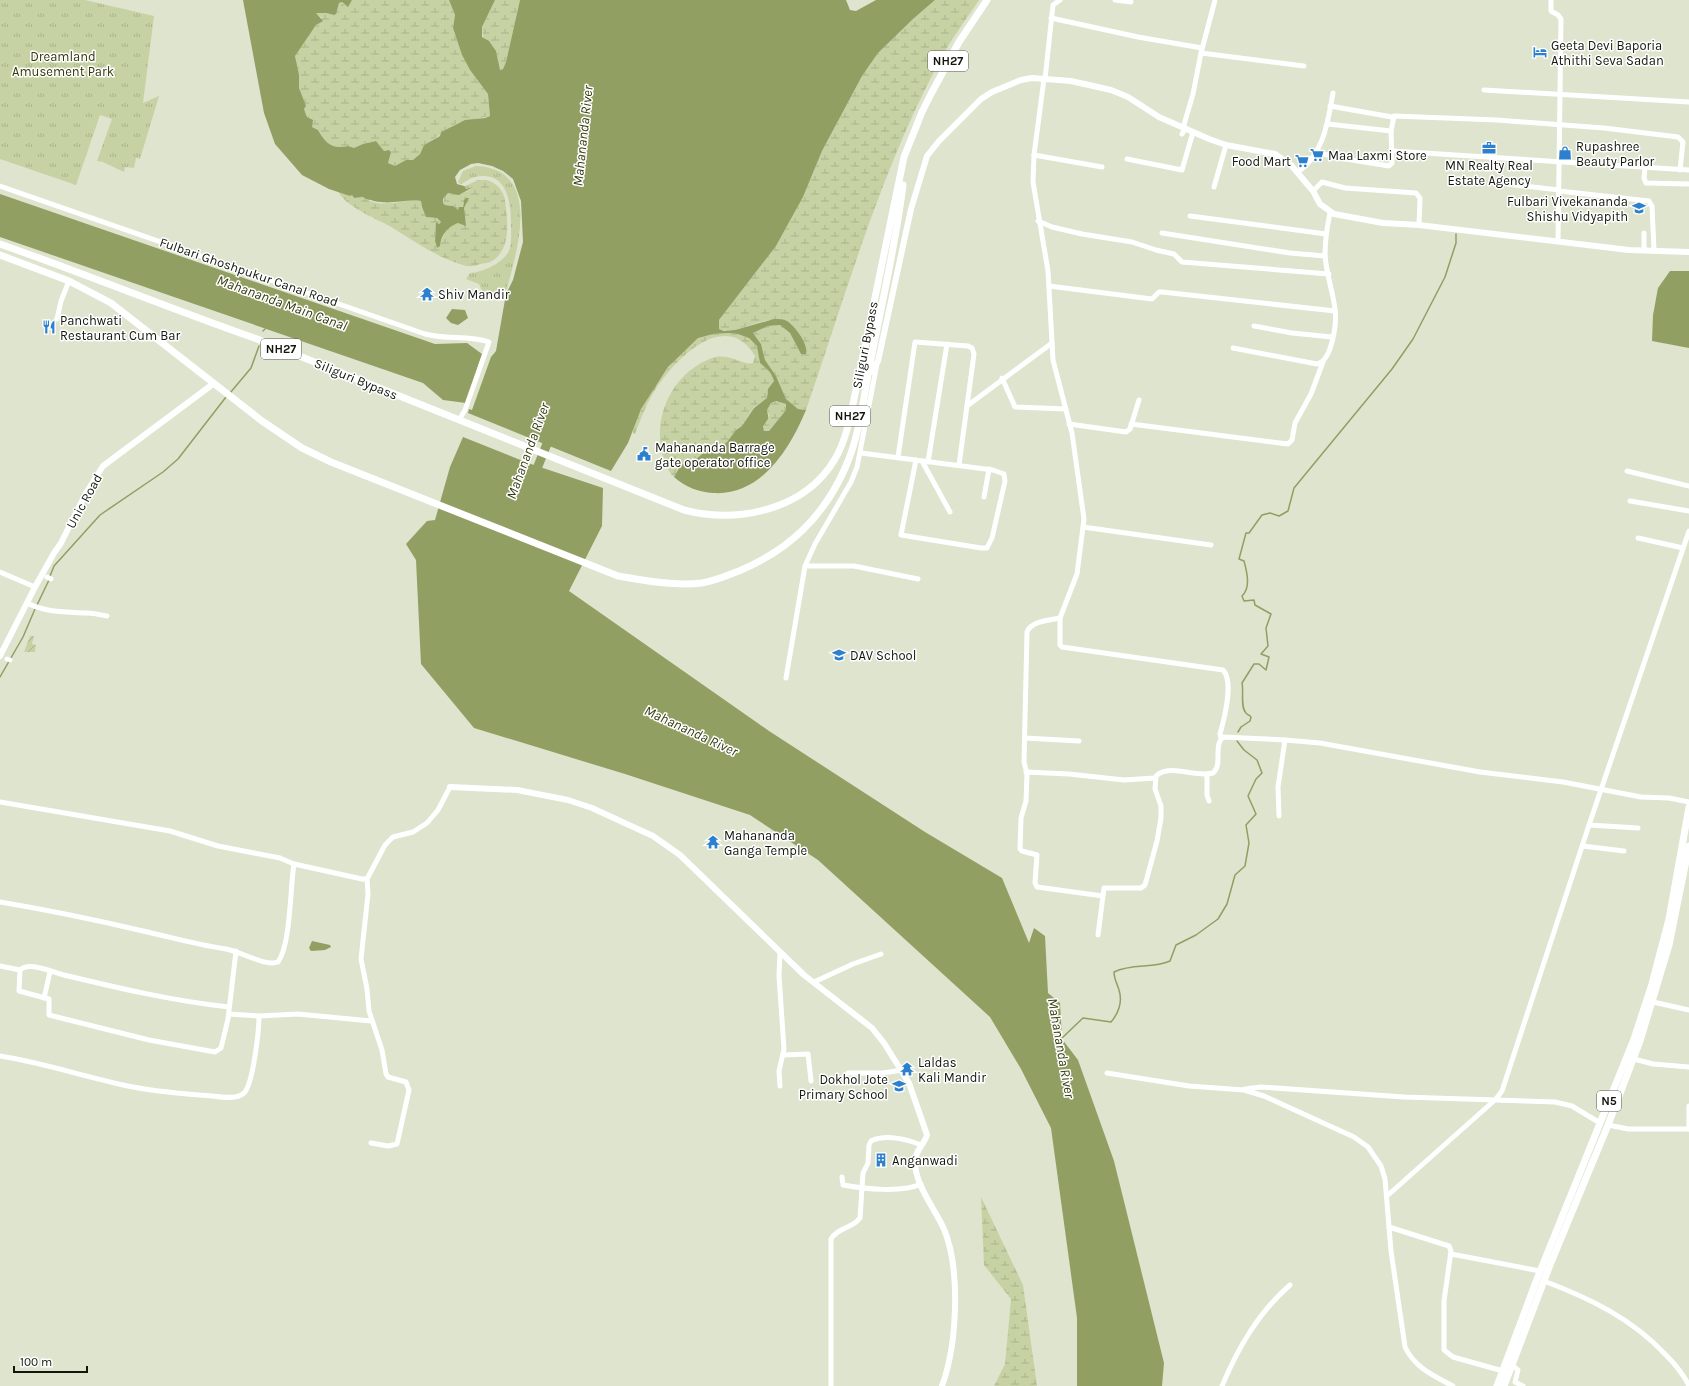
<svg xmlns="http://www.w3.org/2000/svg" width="1689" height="1386" font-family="Karla,sans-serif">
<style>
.wetland{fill:url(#wetland-marsh)}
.park{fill:url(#park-tufts)}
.garden{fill:url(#garden-furrows)}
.water{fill:#919f63;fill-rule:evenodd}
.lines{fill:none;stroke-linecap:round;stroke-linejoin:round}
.stream{stroke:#919f63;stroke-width:1.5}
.river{stroke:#919f63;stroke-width:9}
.minor{stroke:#fff;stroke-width:5}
.major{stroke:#fff;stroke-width:6}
.highway{stroke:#fff;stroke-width:7}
.labels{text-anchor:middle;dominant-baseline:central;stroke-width:3;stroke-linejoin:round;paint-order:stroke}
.shield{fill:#fff;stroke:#5a5c56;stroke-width:1}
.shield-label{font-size:12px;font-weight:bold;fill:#14160e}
.poi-label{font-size:13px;fill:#14160e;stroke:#fff;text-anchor:start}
.park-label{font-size:13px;fill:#313909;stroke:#fff}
.street-label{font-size:13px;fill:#14160e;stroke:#fff}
.water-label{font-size:14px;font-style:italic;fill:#363e10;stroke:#fff}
</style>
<defs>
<pattern id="wetland-marsh" width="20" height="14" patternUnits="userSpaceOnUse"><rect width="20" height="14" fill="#c6d2a3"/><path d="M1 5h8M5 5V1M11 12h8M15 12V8" fill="none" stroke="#a9b48b"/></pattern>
<pattern id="park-tufts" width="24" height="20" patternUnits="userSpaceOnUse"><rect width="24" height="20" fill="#c6d2a3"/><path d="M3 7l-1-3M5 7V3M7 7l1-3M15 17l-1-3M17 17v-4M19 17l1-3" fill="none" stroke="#a9b48b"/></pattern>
<pattern id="garden-furrows" width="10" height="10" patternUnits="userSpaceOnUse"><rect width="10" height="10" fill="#c6d2a3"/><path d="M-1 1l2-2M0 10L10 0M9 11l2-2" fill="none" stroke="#a9b48b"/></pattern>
</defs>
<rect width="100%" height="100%" fill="#dee4ce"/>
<!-- wetland -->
<g class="wetland">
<path d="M352,0H449L455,15L453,28L462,55L470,70L488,94L490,116L458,123L441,132L440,135L424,145L420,154L413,160H406L395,166L388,163L389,157L391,152L389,150L384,151L376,141L363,144L354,148L348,146C333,150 325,143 318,130L312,127L304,109L306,106L300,94L295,56L305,39L322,18L315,13H326L334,15L339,3L342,2L346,6Z"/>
<path d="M495,0H520L506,62L503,69L499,70C497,54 497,47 483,37L482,27Z"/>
<path d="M935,0H979C965,21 949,42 938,64C880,173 846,294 806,410L798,409L786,399L776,376L765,360L761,344L753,333L768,326L780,325L790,333L801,354L806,349C788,309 776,318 741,328C733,331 727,332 719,329V320L776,246L803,197L822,151L862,76L878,53L913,19Z"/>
<path d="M487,180C501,185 505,194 506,208C508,225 510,250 492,261C489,263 484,263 480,264C474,267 467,267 460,264C436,257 414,241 393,228C378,219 345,207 338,191L352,195L354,198L363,197C379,210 404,199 421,201L422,207L426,217L437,218L441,222L439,224L436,222C437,230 432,242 438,248C445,236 442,229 458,223L466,225C463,216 462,207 469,198L463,200L464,202L462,208L457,210L450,205H445L443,203L444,198L448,193L461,194L471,189V187L467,190L463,187L478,180Z"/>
<path d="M728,333C738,334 752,335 757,346C759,351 759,358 760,363L768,368L774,381L767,393V398L754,407L742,426L737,429L727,442L723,445H716L695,460L681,465L674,477C667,471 664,461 662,452C653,414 674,372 712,358C728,352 744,366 753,363L755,356C724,305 670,364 652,395C645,407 640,421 635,434H633C631,413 679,349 697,338C706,333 718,334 728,333Z"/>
<polygon points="776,401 786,404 786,410 769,431 764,431 763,425 769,416 767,410 771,403"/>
<polygon points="981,1197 1023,1285 1037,1386 994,1386 1005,1364 1011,1299 984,1265"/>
</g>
<!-- park -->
<g class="park">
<polygon points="0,0 85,0 154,16 143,103 159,96 140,159 136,158 134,168 125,167 124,172 103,162 97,161 112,119 100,115 76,185 0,159"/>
<path d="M476,166C546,169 515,258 504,299L482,291L479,284L466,279L470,273C483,272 502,264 509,251C512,244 511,232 511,224C511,200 506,170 475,177C470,178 465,182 461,184L458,182L463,171Z"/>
</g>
<!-- garden -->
<polygon class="garden" points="30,636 34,636 32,644 36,645 35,652 24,652"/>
<!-- water -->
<g class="water">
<path d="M243,0H352L348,7L342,2L339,3L336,14L334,15L326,13H316L323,21L316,25L295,56L299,75V88L306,106L304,109L307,117L313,120L312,127L318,130C325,143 333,150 348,146L354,148L363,144L376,141L384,151L389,150L391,152L388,163L395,166L406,160H413L420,154L424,145L440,136L441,132L465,120L485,118L490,116L488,94L470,70L462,55L453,28L455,15L449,0H495L482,27V37L489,41L496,51L500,70L503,69L506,62L520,0H846L850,10L856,11L876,0H935L913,19L878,53L862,76L822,151L803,197L776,246L719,320V329L724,331L735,330L774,319C779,319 783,319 787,321C795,326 809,345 806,354H801L790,333L780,325L768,326L753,333L761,344L765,360L776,376L786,399L798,409L806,410C790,449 761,496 713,493C699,492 685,487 674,477L681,465L695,460L712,446L723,445L727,442L736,430L742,426L754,408L767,398L768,389L774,381C771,371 767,369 760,363L757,346L749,338L738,334L728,333L713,334L698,338L668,367L641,409L628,443L611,471L468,413L469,409L472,410L491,357L496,351L506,294L513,280L523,242L521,201L513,179L503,171L492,166L478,163L471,164L460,170L455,177L457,184L464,186L466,189L473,187L459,195L448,193L443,199V203L445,205L453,206L458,210L459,207H463L464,202L463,201L466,198H469L464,208L466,226L458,223C447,227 441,235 440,246L437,248L435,241L436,222L439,224L441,222L437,218L426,217L422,207L421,201C405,199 391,205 374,201C369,199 368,201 363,197L354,198L352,195L350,196L329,189L302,175L275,144L264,113ZM776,401L786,404V410L769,431H764L763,426C769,417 769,421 767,410L771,403Z"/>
<polygon points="0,194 435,344 467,343 482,354 466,403 443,400 423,383 0,237"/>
<polygon points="1670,271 1689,271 1689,348 1652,341 1653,315 1658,288"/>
<polygon points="452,309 465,310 468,318 458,325 451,323 446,318"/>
<polygon points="463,437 528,463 603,488 602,526 569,591 769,731 925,832 1002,878 1029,943 1034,928 1045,936 1048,993 1060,1003 1062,1039 1078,1060 1114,1161 1164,1363 1162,1386 1077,1386 1077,1318 1051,1128 1021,1069 990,1017 818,860 750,815 625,774 474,728 421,664 416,560 406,544 427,521 435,520 450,467"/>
<polygon points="312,941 330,945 331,947 325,950 311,951 309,948"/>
</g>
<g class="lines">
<!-- stream -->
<g class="stream">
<polyline points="263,331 265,329"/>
<polyline points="230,393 251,368 259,346"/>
<polyline points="50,576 54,566 100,515 163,472 178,459 226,397"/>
<polyline points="37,605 49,580"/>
<polyline points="0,677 23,637 35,609"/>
<path d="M1238,732L1241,727L1250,721L1251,717C1250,715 1247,715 1246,713C1240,707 1244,690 1242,683L1254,664H1259L1266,670L1269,657L1261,654L1268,646L1266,628L1271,614L1255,605L1254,600L1244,601L1242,596C1251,588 1247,572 1244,561L1239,559L1246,533H1249L1262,515L1270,513L1279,516L1288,511L1294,488L1392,369L1413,339L1445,277L1456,243V234"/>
<path d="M1062,1038L1083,1018L1111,1022C1118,1014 1123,1002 1119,990C1117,983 1114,979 1114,972C1133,963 1152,969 1170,961L1176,945L1196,935L1218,919L1227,904L1235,875L1245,866L1249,843L1246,825L1256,814L1248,796L1256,779L1262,773L1257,760L1244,750L1237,741"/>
</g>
<!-- river -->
<polyline class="river" points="534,476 551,434"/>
<!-- minor -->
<g class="minor">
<polyline points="1115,0 1131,2"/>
<polyline points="1551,0 1551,11 1558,15 1561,19 1558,241"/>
<polyline points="1051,18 1138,37 1202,48"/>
<polyline points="1201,53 1304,66"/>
<path d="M1044,79L1034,155L1033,182L1048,271L1053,360L1072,433L1084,519L1077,574L1060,618V645L1062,647L1223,670C1234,681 1224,720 1220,734L1221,738"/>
<polyline points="1045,79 1053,5 1060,0"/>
<polyline points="1484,90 1689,102"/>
<polyline points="1330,106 1392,117"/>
<polyline points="1328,124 1391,131"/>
<polyline points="1183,128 1193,94 1201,53 1215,0"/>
<polyline points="1182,134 1185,129"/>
<polyline points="1393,151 1689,170"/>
<polyline points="1316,152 1340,158 1389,166 1392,163 1391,131 1394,116 1497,120 1604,128 1678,137 1683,142 1680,170"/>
<polyline points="1034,155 1102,167"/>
<polyline points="1127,159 1182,170 1193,132"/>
<polyline points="1645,167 1644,178 1646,183 1689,184"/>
<path d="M1298,172C1324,154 1328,121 1333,93"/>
<polyline points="1507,184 1559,190"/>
<path d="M0,186L425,334C447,340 468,335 489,342L465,410L459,420"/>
<polyline points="1214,187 1226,145"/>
<polyline points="1313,191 1322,182 1345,188 1416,193 1420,198 1419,225"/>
<polyline points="1559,191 1649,201 1652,206 1654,250"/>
<polyline points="1190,216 1326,234"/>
<polyline points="1038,221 1052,227 1082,234 1132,242 1156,250 1174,254 1182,262 1329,274"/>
<polyline points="1162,233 1290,253 1325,256"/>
<polyline points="1644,250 1644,233"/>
<polyline points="1049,286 1152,299 1159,292 1162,292 1335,311"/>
<polyline points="57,319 61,301 69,281"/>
<polyline points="1254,326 1292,333 1332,337"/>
<path d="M1233,348L1317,364C1332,361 1337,323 1335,309C1333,292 1326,273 1325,255C1325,241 1327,227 1330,213"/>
<polyline points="1002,378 1015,407 1066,409"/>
<polyline points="967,406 1052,343"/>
<polyline points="1069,424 1126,432 1130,429 1139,400"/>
<polyline points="1131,424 1288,444 1292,440 1295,423 1311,394 1323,362"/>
<polyline points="861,453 993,470 1004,474 1005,481 992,538 987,548 981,548 901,535 916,460"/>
<polyline points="898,457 915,342 968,346 972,348 974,354 959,465"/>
<polyline points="922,461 950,512"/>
<polyline points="928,462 947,344"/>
<polyline points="1627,471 1689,486"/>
<polyline points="984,497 989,469"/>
<polyline points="1630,501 1689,511"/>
<polyline points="1083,527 1211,545"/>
<polyline points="1638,538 1683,548"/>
<polyline points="805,566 854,566 918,579"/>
<polyline points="0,572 35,587"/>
<polyline points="47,577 51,579"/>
<path d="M27,603C47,613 66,612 88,613C94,613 100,615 107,616"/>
<path d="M1060,618C1050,620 1031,621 1027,632L1024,762L1027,774L1026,801L1021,818L1020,849L1022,851L1037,855L1035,883L1037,887L1103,896"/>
<polyline points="7,659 10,660"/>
<polyline points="786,678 805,566 815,544 851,482 857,467 877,364"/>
<polyline points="1025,738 1079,741"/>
<polyline points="1026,772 1069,774 1124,780 1155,778"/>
<polyline points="1207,774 1207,795 1209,801"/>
<polyline points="0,802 170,831 218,846 280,858 294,864 362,879 367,879 385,845 393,837 413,832 427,823 438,810 450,787"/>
<polyline points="1279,816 1278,787 1285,740"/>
<polyline points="1589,825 1638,828"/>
<polyline points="1583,846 1624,851"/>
<polyline points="367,879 368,894 361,959 367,989 369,1011 382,1050 386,1074 388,1077 406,1082 409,1090 397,1144 388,1146 371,1143"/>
<path d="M0,902C48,910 96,920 143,931C170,937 198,945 226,949C240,951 265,967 278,962C291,944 290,887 294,864"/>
<path d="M1098,935L1104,888H1141L1145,885L1157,841L1161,818V806L1155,789L1156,776C1170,763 1195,778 1213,773C1223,765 1213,746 1223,737L1285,740L1320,743L1480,772L1563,782L1641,797L1669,798L1689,802"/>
<polyline points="780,951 779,976 784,1049 779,1071 780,1086"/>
<polyline points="0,966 20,970 19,991 49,999 49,1015 149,1040 215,1052 221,1048 228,1019 236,951"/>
<path d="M20,970C30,961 52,972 64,975C118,988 173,1001 229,1007"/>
<polyline points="814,982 853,964 881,954"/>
<polyline points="44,998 50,972"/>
<polyline points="1653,1002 1689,1010"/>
<polyline points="229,1014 259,1016 298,1014 371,1021"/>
<polyline points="783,1055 808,1054 811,1081"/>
<path d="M0,1056C45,1063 88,1078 133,1087C159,1092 185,1094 212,1096C220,1097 237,1100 244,1093C253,1085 259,1030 259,1016"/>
<polyline points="1634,1059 1653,1064 1689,1067"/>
<polyline points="848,1073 883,1073 902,1070"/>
<path d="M1107,1073L1189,1086L1244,1090L1264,1096L1354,1137L1368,1147L1381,1166L1385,1179L1391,1251L1405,1347C1415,1368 1434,1376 1453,1386"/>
<polyline points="1245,1089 1261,1087 1404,1097 1555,1102 1572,1106 1600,1123"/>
<polyline points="1608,1125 1628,1129 1689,1129"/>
<polyline points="1689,1129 1689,1106"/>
<path d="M842,1177L843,1185C863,1189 902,1193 921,1184"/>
<polyline points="1387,1196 1496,1099 1502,1091 1589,825 1689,531"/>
<polyline points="1389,1227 1449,1246 1451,1251 1444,1301 1444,1350 1453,1357 1503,1371"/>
<polyline points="1451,1254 1540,1271"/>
<path d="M1544,1281C1589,1298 1631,1318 1665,1354C1675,1364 1683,1373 1689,1386"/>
<polyline points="1512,1365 1518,1370 1515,1382 1523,1386"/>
<path d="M831,1386V1239C837,1228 853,1228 860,1218L863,1173L868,1163L869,1145L871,1141C885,1134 907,1139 921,1145"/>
<path d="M1222,1386C1238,1348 1258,1313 1290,1285"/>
</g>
<!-- major -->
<g class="major">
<polyline points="868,373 872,371 878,361 911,209 927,156 939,141 981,99 992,92 1021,80 1032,78 1071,81 1111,90 1128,97 1159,117 1209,139 1226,145 1275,154 1291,165 1313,191 1320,204 1334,214 1383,223 1419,225 1629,250 1689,252"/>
<polyline points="0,656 35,587 54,553 61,543 86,493 103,466 213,384"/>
<path d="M450,787L517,790L568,800L592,808L653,836L680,855L804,975L872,1028L884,1043L909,1083L927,1135C924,1145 915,1150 915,1162C915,1185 935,1209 944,1229C961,1270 957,1345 942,1386"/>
</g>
<!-- highway -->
<g class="highway">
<path d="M0,244C86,274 171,309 257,339L684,510C738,524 805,510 835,459C847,439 851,412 856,390L904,157L922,112L931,94L959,42L987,0"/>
<path d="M0,255L69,281L111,303L262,421L302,448L331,462L618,576C646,581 673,586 702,583C715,581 726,576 739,571C789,550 824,517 846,466C861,432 864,391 872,354C883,298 896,242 903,185"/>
<polyline points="1497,1386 1537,1279 1634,1039 1652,984 1669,919 1689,807"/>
<polyline points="1504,1386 1550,1265 1608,1125 1640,1041 1669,945 1689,846"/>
</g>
</g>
<!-- icons -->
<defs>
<g id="hotel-bare" transform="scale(1.08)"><path d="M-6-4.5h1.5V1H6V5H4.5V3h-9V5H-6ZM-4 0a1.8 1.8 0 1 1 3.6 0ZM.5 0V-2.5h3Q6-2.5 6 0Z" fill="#2c80ce" stroke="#fff" stroke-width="2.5" paint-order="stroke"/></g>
<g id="office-bare" transform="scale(1.08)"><path d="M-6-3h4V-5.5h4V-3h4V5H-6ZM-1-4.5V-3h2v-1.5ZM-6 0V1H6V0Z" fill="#2c80ce" stroke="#fff" stroke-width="2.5" paint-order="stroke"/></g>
<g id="shop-bare" transform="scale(1.08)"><path d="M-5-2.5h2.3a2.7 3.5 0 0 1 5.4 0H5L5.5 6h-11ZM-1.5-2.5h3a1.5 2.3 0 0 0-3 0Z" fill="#2c80ce" stroke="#fff" stroke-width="2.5" paint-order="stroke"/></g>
<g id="supermarket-bare" transform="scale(1.08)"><path d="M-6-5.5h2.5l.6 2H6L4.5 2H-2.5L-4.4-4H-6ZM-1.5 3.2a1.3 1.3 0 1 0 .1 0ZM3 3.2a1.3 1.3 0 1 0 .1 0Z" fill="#2c80ce" stroke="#fff" stroke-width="2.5" paint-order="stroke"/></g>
<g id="school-bare" transform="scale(1.08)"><path d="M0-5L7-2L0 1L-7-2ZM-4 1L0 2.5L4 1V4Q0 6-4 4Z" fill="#2c80ce" stroke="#fff" stroke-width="2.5" paint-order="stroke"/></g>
<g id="temple-bare" transform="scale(1.08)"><path d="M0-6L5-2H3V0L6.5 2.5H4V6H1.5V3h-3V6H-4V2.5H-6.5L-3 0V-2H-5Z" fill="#2c80ce" stroke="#fff" stroke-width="2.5" paint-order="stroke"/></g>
<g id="restaurant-bare" transform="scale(1.08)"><path d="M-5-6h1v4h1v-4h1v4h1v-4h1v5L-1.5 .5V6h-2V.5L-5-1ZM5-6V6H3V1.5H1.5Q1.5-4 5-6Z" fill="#2c80ce" stroke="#fff" stroke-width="2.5" paint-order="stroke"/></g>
<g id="civic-bare" transform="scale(1.08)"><path d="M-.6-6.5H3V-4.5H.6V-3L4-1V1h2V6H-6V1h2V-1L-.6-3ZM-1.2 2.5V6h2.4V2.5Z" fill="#2c80ce" stroke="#fff" stroke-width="2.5" paint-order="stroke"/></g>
<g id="building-bare" transform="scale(1.08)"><path d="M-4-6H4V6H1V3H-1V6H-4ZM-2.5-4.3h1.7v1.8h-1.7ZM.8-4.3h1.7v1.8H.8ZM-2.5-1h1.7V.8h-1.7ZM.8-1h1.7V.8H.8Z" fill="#2c80ce" stroke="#fff" stroke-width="2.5" paint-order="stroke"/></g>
</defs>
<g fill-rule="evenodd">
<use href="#hotel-bare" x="1540" y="52"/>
<use href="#office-bare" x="1489" y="148"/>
<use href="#shop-bare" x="1565" y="153"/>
<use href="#supermarket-bare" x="1317" y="155"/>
<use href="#supermarket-bare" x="1302" y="161"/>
<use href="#school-bare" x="1639" y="208"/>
<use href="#temple-bare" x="427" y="294"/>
<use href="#restaurant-bare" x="49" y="327"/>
<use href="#civic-bare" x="644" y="454"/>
<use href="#school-bare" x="839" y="655"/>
<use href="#temple-bare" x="713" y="842"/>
<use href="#temple-bare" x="907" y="1069"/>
<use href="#school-bare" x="899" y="1086"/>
<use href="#building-bare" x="881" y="1160"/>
</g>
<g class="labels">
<!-- shield labels -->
<g class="shield">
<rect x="928" y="51" width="40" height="20" rx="3"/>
<rect x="261" y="339" width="40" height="20" rx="3"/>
<rect x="830" y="406" width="40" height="20" rx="3"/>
<rect x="1597" y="1091" width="24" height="20" rx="3"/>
</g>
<g class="shield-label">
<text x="948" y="61">NH27</text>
<text x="281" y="349">NH27</text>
<text x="850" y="416">NH27</text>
<text x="1609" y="1101">N5</text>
</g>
<!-- poi labels -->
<g class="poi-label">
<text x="1551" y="45">Geeta Devi Baporia<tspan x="1551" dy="15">Athithi Seva Sadan</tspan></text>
<text x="1576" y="146">Rupashree<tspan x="1576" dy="15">Beauty Parlor</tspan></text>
<text x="1328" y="155">Maa Laxmi Store</text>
<text x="1291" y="161" text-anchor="end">Food Mart</text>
<text x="1489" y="165" text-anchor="middle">MN Realty Real<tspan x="1489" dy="15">Estate Agency</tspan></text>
<text x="1628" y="201" text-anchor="end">Fulbari Vivekananda<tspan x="1628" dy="15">Shishu Vidyapith</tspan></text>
<text x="438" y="294">Shiv Mandir</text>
<text x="60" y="320">Panchwati<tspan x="60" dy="15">Restaurant Cum Bar</tspan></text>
<text x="655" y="447">Mahananda Barrage<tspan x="655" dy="15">gate operator office</tspan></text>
<text x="850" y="655">DAV School</text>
<text x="724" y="835">Mahananda<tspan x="724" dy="15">Ganga Temple</tspan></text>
<text x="918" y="1062">Laldas<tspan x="918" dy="15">Kali Mandir</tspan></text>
<text x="888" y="1079" text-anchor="end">Dokhol Jote<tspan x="888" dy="15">Primary School</tspan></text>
<text x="892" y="1160">Anganwadi</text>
</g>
<!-- park labels -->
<g class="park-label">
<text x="63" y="56">Dreamland<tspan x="63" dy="15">Amusement Park</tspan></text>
</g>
<!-- street labels -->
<g class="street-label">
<text transform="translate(249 272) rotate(19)">Fulbari Ghoshpukur Canal Road</text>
<text transform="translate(865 345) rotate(-79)">Siliguri Bypass</text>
<text transform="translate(356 379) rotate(22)">Siliguri Bypass</text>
<text transform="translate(84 501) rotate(-61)">Unic Road</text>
</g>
<!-- water labels -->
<g class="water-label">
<text transform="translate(583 136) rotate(-84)">Mahananda River</text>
<text transform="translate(282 303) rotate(20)">Mahananda Main Canal</text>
<text transform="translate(528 451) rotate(-70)">Mahananda River</text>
<text transform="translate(691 731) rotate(25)">Mahananda River</text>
<text transform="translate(1061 1048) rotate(80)">Mahananda River</text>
</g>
</g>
<!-- scale -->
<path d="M14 1366v6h73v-6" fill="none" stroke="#14160e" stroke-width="2"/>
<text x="20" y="1366" font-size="12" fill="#14160e" stroke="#ffffff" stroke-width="3" paint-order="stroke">100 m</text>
</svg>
